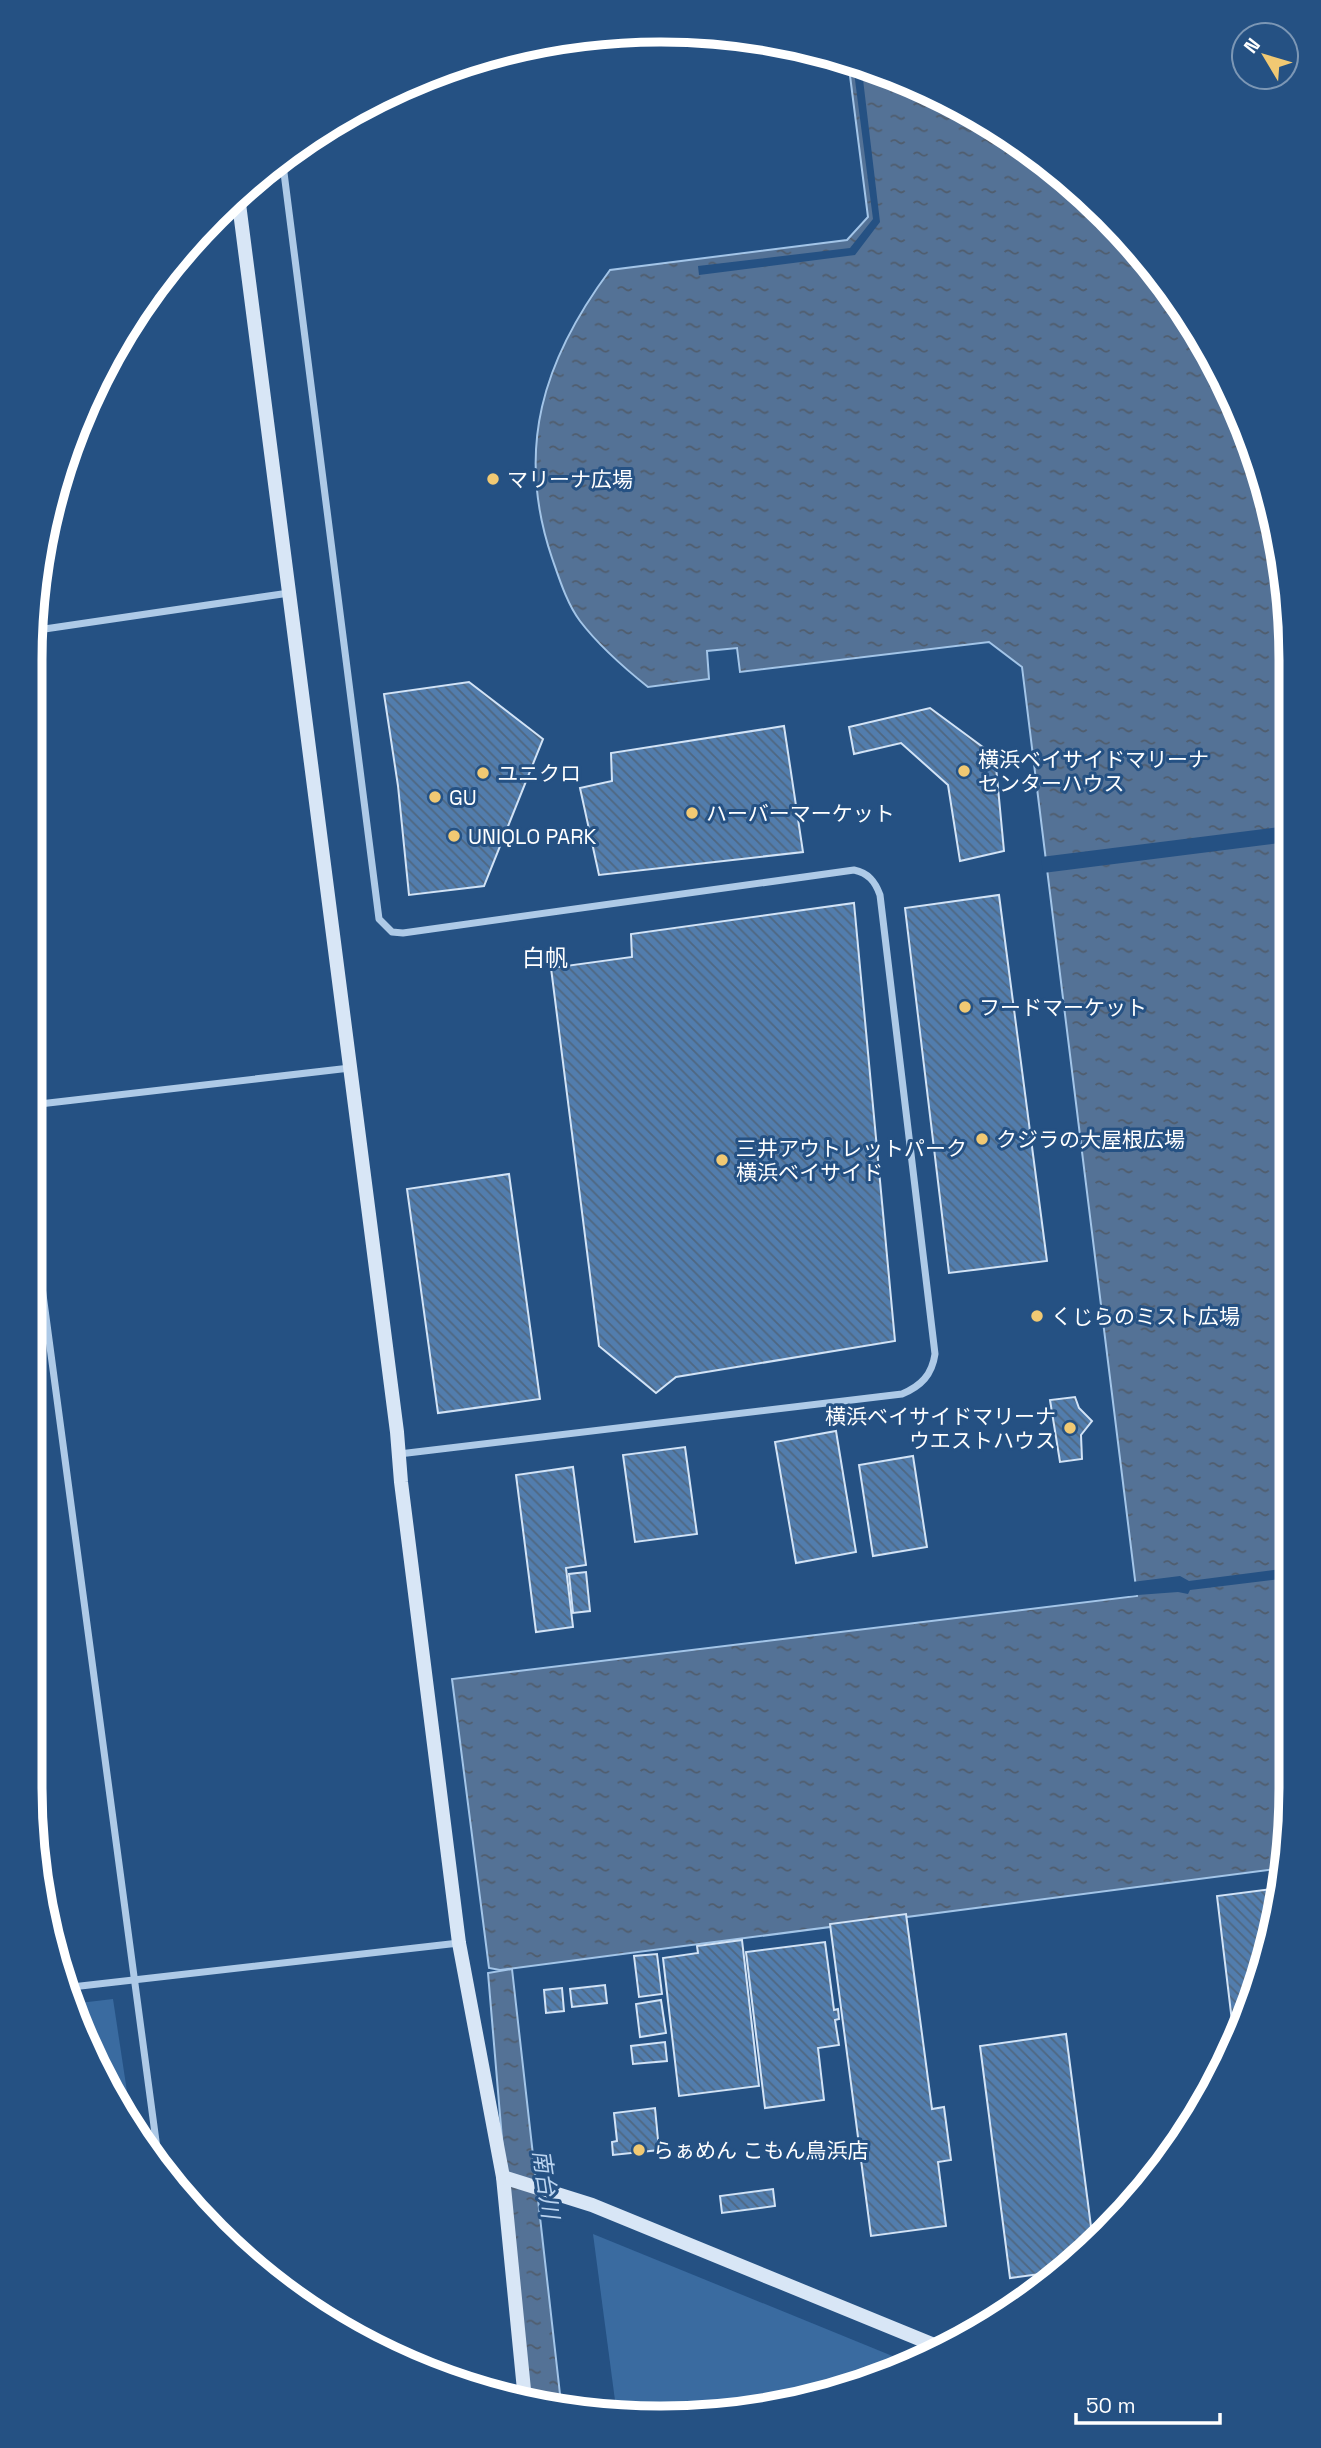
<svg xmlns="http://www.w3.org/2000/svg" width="1321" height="2448" font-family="'Space Grotesk','Noto Sans JP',sans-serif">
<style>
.green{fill:#3a6ba0}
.water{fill:url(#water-ripples);stroke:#a3c5e8;stroke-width:2}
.pier{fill:#255183}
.building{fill:url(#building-back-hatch);stroke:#d2e3f6;stroke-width:2}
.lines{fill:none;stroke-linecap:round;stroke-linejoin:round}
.street{stroke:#aecae7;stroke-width:7}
.secondary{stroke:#d8e6f6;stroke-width:14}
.poi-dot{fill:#f1c973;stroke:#255183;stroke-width:2.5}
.labels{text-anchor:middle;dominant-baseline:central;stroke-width:6;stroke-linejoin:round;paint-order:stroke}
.poi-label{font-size:21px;fill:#fff;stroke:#255183;text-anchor:start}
.neighbourhood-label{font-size:23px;fill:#fff;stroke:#255183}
.water-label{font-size:23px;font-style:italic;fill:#bad3ef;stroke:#255183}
.rim{fill:none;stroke:#fff;stroke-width:9}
</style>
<defs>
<pattern id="water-ripples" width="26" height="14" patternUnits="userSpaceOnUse" patternTransform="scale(1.75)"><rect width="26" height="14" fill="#547296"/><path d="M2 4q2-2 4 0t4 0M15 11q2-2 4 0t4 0" fill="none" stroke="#505d6d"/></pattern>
<pattern id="building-back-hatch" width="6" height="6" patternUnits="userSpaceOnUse" patternTransform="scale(1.75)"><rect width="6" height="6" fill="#527dad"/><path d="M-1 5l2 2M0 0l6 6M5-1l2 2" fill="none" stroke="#4f6781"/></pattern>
</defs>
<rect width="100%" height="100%" fill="#255183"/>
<!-- green -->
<g class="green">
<polygon points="113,1999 131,2118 71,2004"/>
<polygon points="593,2234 912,2364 902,2370 702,2417 616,2408"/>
</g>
<!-- water -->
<g class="water">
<path d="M848,60L863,63L976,114L1077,187L1185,310L1258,457L1286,579L1290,1828L1283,1868L500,1970L489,1968L452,1679L1137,1596L1022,667L989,642L740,672L737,648L707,651L709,679L648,687C623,667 599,646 580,621C567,604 559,578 552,558C515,449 543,360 610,270L847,240L868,217Z"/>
<polygon points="512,1969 561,2403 524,2399 488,1973"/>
</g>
<!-- pier -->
<g class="pier">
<polygon points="844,59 875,69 862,71 880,222 855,255 699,275 698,266 850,248 873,219 854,72 846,72"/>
<polygon points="1287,826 1287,842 1043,873 1041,857"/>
<polygon points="1289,1568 1289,1578 1190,1590 1188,1594 1178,1592 1124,1596 1134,1594 1132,1582 1180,1576 1189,1581"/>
</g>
<!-- building -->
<g class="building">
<polygon points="469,682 543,739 484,886 409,895 398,786 384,694"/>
<polygon points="930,708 995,756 1004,851 960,861 948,785 901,743 854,754 849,727"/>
<polygon points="784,726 803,852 599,875 580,788 612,781 611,753"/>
<polygon points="999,895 1047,1261 949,1273 905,908"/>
<polygon points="854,903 895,1341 676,1377 656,1393 599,1346 551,968 632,957 631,934"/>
<polygon points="509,1174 540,1399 438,1413 407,1189"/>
<polygon points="1075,1397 1079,1408 1092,1421 1081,1435 1082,1459 1060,1462 1050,1400"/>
<polygon points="836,1431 856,1552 796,1563 775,1442"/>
<polygon points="685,1447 697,1534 635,1542 623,1455"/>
<polygon points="913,1456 927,1547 873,1556 859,1465"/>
<polygon points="573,1467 586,1565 566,1568 573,1627 536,1632 516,1475"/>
<polygon points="586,1572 590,1611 573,1613 569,1574"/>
<polygon points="1280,1888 1270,1951 1234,2038 1217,1896"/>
<polygon points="906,1914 932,2109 944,2107 951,2160 938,2162 946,2226 871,2236 830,1924"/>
<polygon points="742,1940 759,2086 679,2096 663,1958 698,1953 697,1946"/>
<polygon points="825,1942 834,2010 838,2009 839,2019 835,2020 839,2045 818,2048 824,2100 765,2108 746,1952"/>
<polygon points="657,1954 662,1994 639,1997 634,1956"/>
<polygon points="605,1985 607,2003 572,2007 570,1989"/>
<polygon points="562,1988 564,2011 546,2013 544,1990"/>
<polygon points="661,2000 666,2033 640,2037 636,2004"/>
<polygon points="1066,2034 1093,2242 1077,2261 1062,2271 1010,2278 980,2046"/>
<polygon points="665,2042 667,2061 633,2064 631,2046"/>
<polygon points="655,2108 659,2150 613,2155 612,2142 617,2141 614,2113"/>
<polygon points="773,2189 775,2206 722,2213 720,2196"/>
</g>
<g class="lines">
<!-- street -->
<g class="street">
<path d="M367,104C384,102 397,102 405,86"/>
<path d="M282,157L379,919L392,932L403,933L854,870C868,873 875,881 880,895L935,1354C932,1375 921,1386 902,1394L399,1454"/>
<polyline points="31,631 289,593"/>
<polyline points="31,1105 350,1068"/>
<polyline points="30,1197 160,2171"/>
<polyline points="63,1988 459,1943"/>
</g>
<!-- secondary -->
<g class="secondary">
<polyline points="238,196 397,1432 401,1482 459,1943 503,2177 525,2400"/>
<polyline points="503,2177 592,2205 939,2347"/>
</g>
</g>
<!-- markers -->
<g class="poi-dot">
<circle cx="493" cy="479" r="7"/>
<circle cx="964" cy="771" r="7"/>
<circle cx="483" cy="773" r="7"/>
<circle cx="435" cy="797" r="7"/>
<circle cx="692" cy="813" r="7"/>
<circle cx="454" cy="836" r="7"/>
<circle cx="965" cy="1007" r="7"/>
<circle cx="982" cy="1139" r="7"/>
<circle cx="722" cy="1160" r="7"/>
<circle cx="1037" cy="1316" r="7"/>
<circle cx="1070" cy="1428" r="7"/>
<circle cx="639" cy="2150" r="7"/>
</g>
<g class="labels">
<!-- poi labels -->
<g class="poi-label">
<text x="507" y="479">マリーナ広場</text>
<text x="978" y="759">横浜ベイサイドマリーナ<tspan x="978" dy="24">センターハウス</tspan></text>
<text x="497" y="773">ユニクロ</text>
<text x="449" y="797">GU</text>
<text x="706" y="813">ハーバーマーケット</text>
<text x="468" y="836">UNIQLO PARK</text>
<text x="979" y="1007">フードマーケット</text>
<text x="996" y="1139">クジラの大屋根広場</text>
<text x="736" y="1148">三井アウトレットパーク<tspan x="736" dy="24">横浜ベイサイド</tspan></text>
<text x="1051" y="1316">くじらのミスト広場</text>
<text x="1056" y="1416" text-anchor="end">横浜ベイサイドマリーナ<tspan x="1056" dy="24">ウエストハウス</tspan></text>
<text x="653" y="2150">らぁめん こもん鳥浜店</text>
</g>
<!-- neighbourhood labels -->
<g class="neighbourhood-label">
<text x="545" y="958">白帆</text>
</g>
<!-- water labels -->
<g class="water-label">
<text transform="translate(546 2184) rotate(82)">南台川</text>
</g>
</g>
<!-- crop -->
<path d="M0 0H1321V2448H0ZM660 42H661A618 618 0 0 1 1279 660V1788A618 618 0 0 1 661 2406H660A618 618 0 0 1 42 1788V660A618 618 0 0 1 660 42Z" fill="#255183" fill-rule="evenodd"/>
<path class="rim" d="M660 42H661A618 618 0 0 1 1279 660V1788A618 618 0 0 1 661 2406H660A618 618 0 0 1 42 1788V660A618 618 0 0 1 660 42Z"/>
<!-- north arrow -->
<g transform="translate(1265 56) rotate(308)"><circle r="33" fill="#255183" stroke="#7c97b5" stroke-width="2"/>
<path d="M0-5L12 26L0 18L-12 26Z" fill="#f1c973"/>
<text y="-10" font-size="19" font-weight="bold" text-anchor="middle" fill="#ffffff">N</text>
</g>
<!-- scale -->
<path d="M1076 2413v10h144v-10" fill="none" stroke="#ffffff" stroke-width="3.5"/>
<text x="1086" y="2413" font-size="21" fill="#ffffff" stroke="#255183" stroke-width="5" paint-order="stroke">50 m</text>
</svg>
